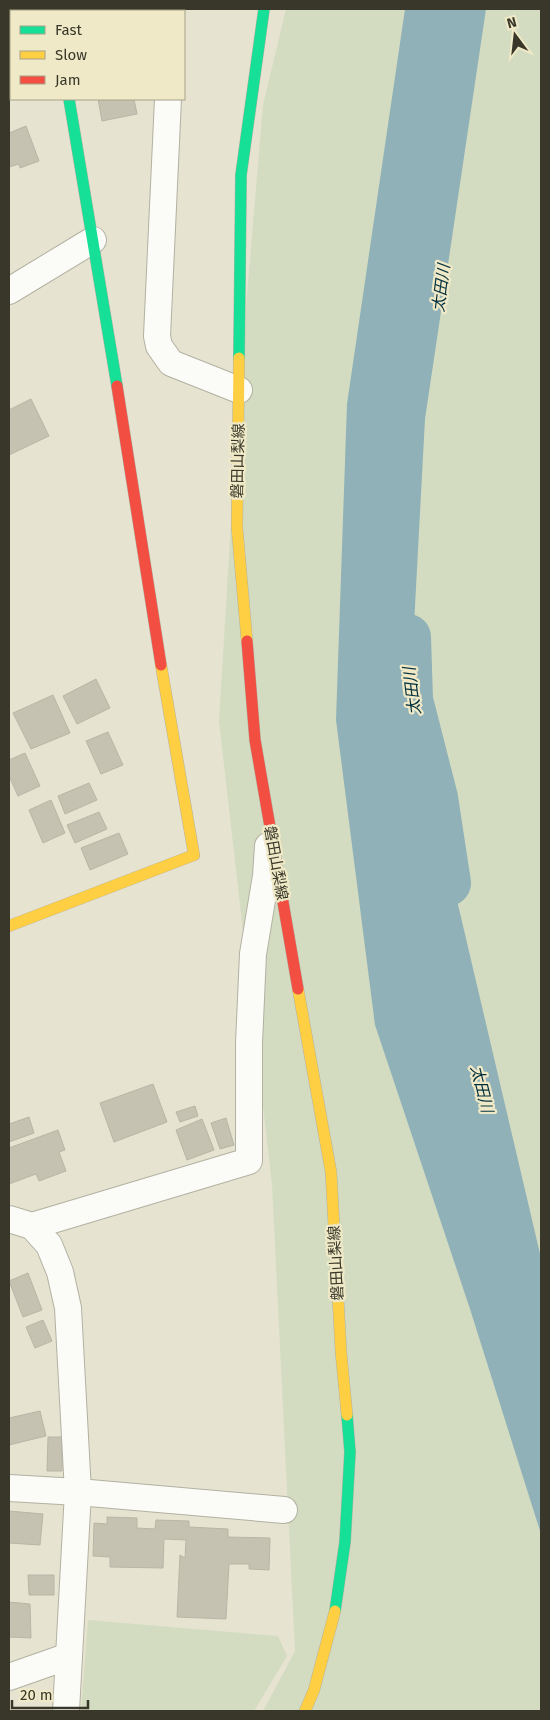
<svg xmlns="http://www.w3.org/2000/svg" width="550" height="1720" font-family="'Fira Sans','Noto Sans JP',sans-serif">
<style>
.green{fill:#d3dcc1}
.water{fill:#8fb1b7}
.lines{fill:none;stroke-linecap:round;stroke-linejoin:round}
.river{stroke:#8fb1b7;stroke-width:46}
.building{fill:#c5c2b1;stroke:#b8b6a7}
.street-casing{stroke:#b3b1a2;stroke-width:28}
.fast-casing{stroke:#b3b1a2;stroke-width:12}
.slow-casing{stroke:#b3b1a2;stroke-width:12}
.jam-casing{stroke:#b3b1a2;stroke-width:12}
.street{stroke:#fbfbf8;stroke-width:26}
.fast{stroke:#16e098;stroke-width:11}
.slow{stroke:#ffcf43;stroke-width:11}
.jam{stroke:#f24e42;stroke-width:11}
.labels{text-anchor:middle;dominant-baseline:central;stroke-width:4.5;stroke-linejoin:round;paint-order:stroke}
.street-label{font-size:15px;fill:#393729;stroke:#efe9c7}
.water-label{font-size:16px;font-style:italic;fill:#002f3c;stroke:#efe9c7}
</style>
<rect width="100%" height="100%" fill="#e6e3d0"/>
<!-- green -->
<g class="green">
<polygon points="286,9 541,9 541,1711 263,1711 295,1651 272,1185 219,721 239,390 263,105"/>
<polygon points="88,1620 278,1636 287,1656 254,1711 81,1711"/>
</g>
<!-- water -->
<polygon class="water" points="405,9 486,9 425,419 410,700 541,1258 541,1534 470,1309 375,1025 336,720 347,404"/>
<g class="lines">
<!-- river -->
<polyline class="river" points="408,637 410,700 435,798 448,883"/>
</g>
<!-- building -->
<g class="building">
<polygon points="98,99 134,99 137,114 102,121"/>
<polygon points="26,126 39,161 20,168 19,164 9,167 9,133"/>
<polygon points="31,399 49,436 9,455 9,410"/>
<polygon points="96,679 110,708 77,724 63,696"/>
<polygon points="53,695 70,733 31,749 13,713"/>
<polygon points="108,732 123,765 101,774 86,741"/>
<polygon points="25,753 40,786 18,796 9,776 9,760"/>
<polygon points="89,783 97,800 65,814 58,796"/>
<polygon points="51,800 65,833 43,843 29,810"/>
<polygon points="99,812 107,829 75,843 67,825"/>
<polygon points="119,833 128,854 90,870 81,848"/>
<polygon points="153,1084 167,1122 114,1142 100,1103"/>
<polygon points="195,1106 198,1116 180,1122 176,1112"/>
<polygon points="29,1117 34,1133 9,1142 9,1124"/>
<polygon points="226,1118 234,1145 220,1149 211,1123"/>
<polygon points="202,1119 214,1150 187,1160 176,1130"/>
<polygon points="58,1130 65,1150 59,1152 66,1171 39,1181 36,1174 9,1184 9,1148"/>
<polygon points="28,1273 42,1310 23,1317 9,1281"/>
<polygon points="43,1320 52,1341 35,1348 26,1327"/>
<polygon points="40,1411 46,1436 9,1445 9,1418"/>
<polygon points="48,1437 62,1437 62,1471 47,1471"/>
<polygon points="9,1511 43,1514 40,1545 9,1543"/>
<polygon points="107,1517 137,1518 137,1528 155,1529 156,1520 189,1521 189,1527 228,1529 228,1537 270,1538 269,1570 249,1569 249,1564 229,1564 226,1619 177,1617 180,1555 185,1558 186,1540 164,1539 163,1568 110,1567 110,1557 93,1556 94,1523 107,1524"/>
<polygon points="28,1575 54,1575 54,1595 29,1595"/>
<polygon points="9,1602 30,1604 31,1638 9,1637"/>
</g>
<g class="lines">
<!-- street casing -->
<g class="street-casing">
<g id="street">
<polyline points="51,9 52,11"/>
<polyline points="130,9 138,11"/>
<polyline points="83,11 94,9"/>
<polyline points="9,35 11,34"/>
<polyline points="168,99 157,336 159,346 171,363 239,390"/>
<polyline points="9,291 93,240"/>
<polyline points="9,1219 32,1226 249,1161 249,1043 253,954 266,876 268,846"/>
<polyline points="32,1226 49,1245 60,1272 68,1308 78,1492 66,1711"/>
<polyline points="9,1488 78,1492 284,1510"/>
<polyline points="9,1677 69,1656"/>
</g>
</g>
<!-- fast casing -->
<g class="fast-casing">
<g id="fast">
<polyline points="69,99 117,386"/>
<polyline points="239,358 241,175 264,9"/>
<polyline points="335,1611 345,1542 350,1452 347,1415"/>
</g>
</g>
<!-- slow casing -->
<g class="slow-casing">
<g id="slow">
<polyline points="239,358 237,527 247,641"/>
<polyline points="9,926 194,855 161,665"/>
<polyline points="298,989 331,1172 341,1352 347,1415"/>
<polyline points="305,1711 314,1690 335,1611"/>
</g>
</g>
<!-- jam casing -->
<g class="jam-casing">
<g id="jam">
<polyline points="117,386 161,665"/>
<polyline points="247,641 255,740 298,989"/>
</g>
</g>
<!-- street -->
<use href="#street" class="street"/>
<!-- fast -->
<use href="#fast" class="fast"/>
<!-- slow -->
<use href="#slow" class="slow"/>
<!-- jam -->
<use href="#jam" class="jam"/>
</g>
<g class="labels">
<!-- street labels -->
<g class="street-label">
<text transform="translate(238 461) rotate(-89)">磐田山梨線</text>
<text transform="translate(276 863) rotate(80)">磐田山梨線</text>
<text transform="translate(336 1263) rotate(-93)">磐田山梨線</text>
</g>
<!-- water labels -->
<g class="water-label">
<text transform="translate(441 288) rotate(-83)">太田川</text>
<text transform="translate(412 691) rotate(-97)">太田川</text>
<text transform="translate(482 1089) rotate(76)">太田川</text>
</g>
</g>
<!-- border -->
<rect width="550" height="1720" fill="none" stroke="#393729" stroke-width="20"/>
<!-- legend -->
<rect x="10" y="10" width="175" height="90" fill="#efe9c7" stroke="#a6a288"/>
<rect x="20" y="26" width="25" height="8" fill="#16e098" stroke="#a6a288"/>
<text x="55" y="35" font-size="15" fill="#393729">Fast</text>
<rect x="20" y="51" width="25" height="8" fill="#ffcf43" stroke="#a6a288"/>
<text x="55" y="60" font-size="15" fill="#393729">Slow</text>
<rect x="20" y="76" width="25" height="8" fill="#f24e42" stroke="#a6a288"/>
<text x="55" y="85" font-size="15" fill="#393729">Jam</text>
<!-- north arrow -->
<g transform="translate(515 35) rotate(345)" stroke="#efe9c7" stroke-width="4" paint-order="stroke">
<path d="M0-4L9 19L0 12L-9 19Z" fill="#393729"/>
<text y="-8" font-size="14" font-weight="bold" text-anchor="middle" fill="#393729">N</text>
</g>
<!-- scale -->
<path d="M12 1700v8h76v-8" fill="none" stroke="#393729" stroke-width="2.5"/>
<text x="20" y="1700" font-size="15" fill="#393729" stroke="#efe9c7" stroke-width="4" paint-order="stroke">20 m</text>
</svg>
